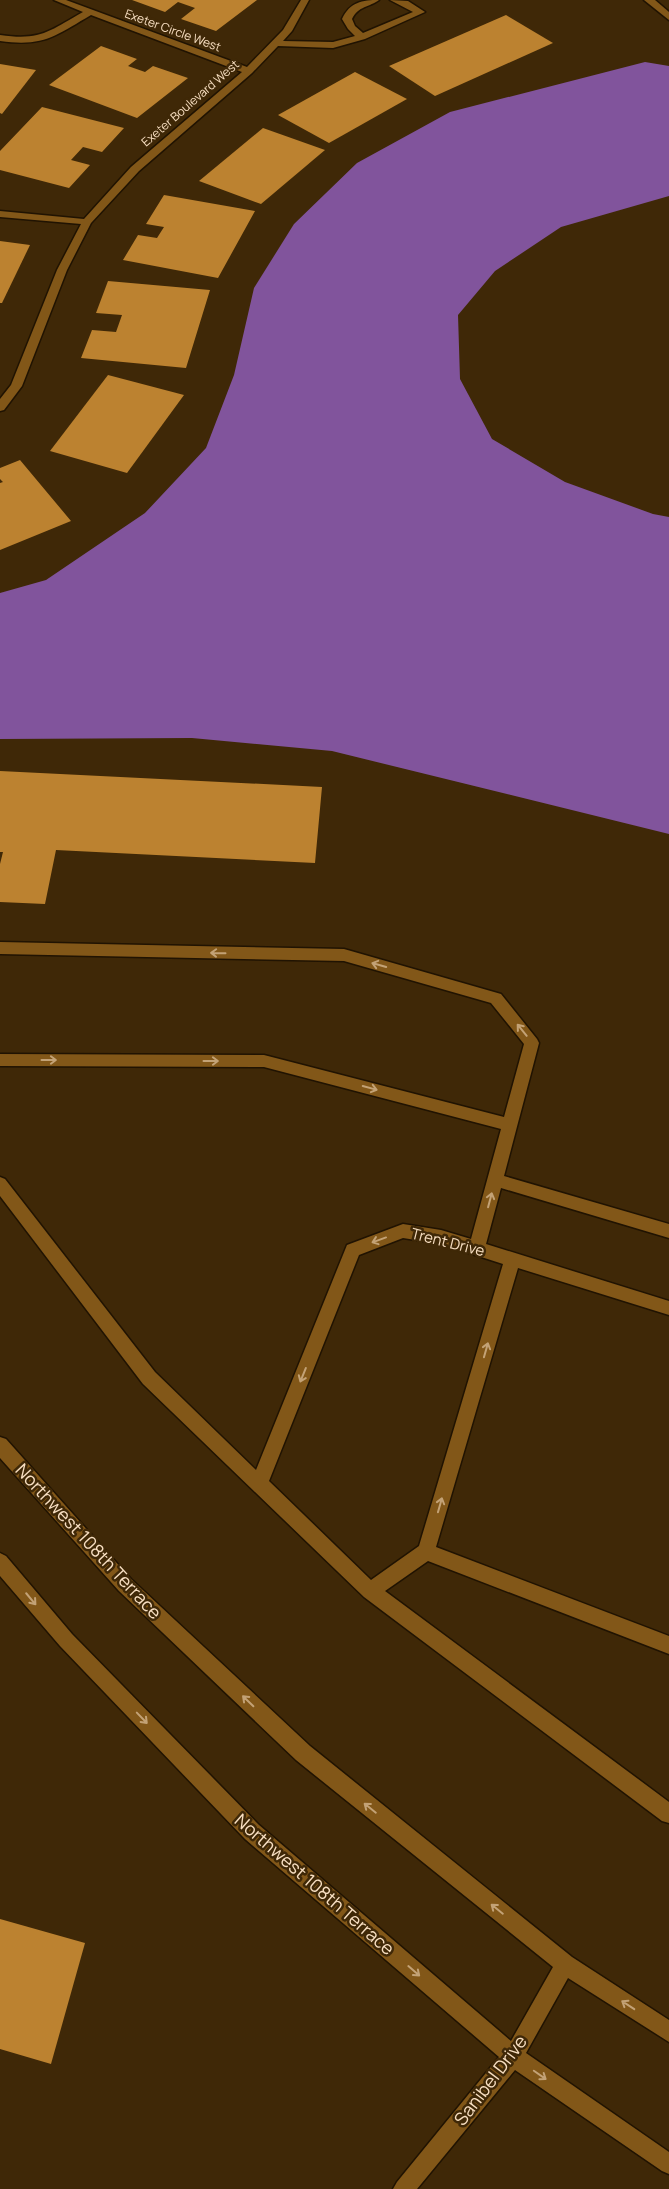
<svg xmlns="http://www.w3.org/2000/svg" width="669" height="2189" font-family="Manrope,sans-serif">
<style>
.water{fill:#81549c}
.building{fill:#bc8230}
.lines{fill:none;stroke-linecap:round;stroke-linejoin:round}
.minor-casing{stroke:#201302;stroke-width:3}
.minor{fill:#825718;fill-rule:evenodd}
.oneway{stroke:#c3a276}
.labels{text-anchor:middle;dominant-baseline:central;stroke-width:5;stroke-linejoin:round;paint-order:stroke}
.far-street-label{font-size:12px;fill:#f8dfc2;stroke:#3f2807}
.street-label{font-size:15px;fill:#f8dfc2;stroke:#3f2807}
.near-street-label{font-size:18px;fill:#f8dfc2;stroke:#3f2807}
</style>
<rect width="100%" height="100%" fill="#3f2807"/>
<!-- water -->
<polygon class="water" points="645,62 669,66 669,196 561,227 495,271 458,315 460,379 492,439 565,482 653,514 669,517 669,834 332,751 192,738 0,739 0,593 46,580 145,513 206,448 234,375 254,288 294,224 357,163 450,112"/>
<!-- building -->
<g class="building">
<polygon points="132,0 257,0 216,31 181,19 195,8 178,2 165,12"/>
<polygon points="506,15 553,43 435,96 389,66"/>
<polygon points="101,46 137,59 128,66 145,72 153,66 188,78 137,118 49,85"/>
<polygon points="0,64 36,70 2,114 0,113"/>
<polygon points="355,72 407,99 329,143 278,115"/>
<polygon points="42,107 124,128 102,152 83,147 71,160 90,165 69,188 0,170 0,151"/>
<polygon points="263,128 325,150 261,204 199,181"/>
<polygon points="164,195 255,211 218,278 123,260 138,235 157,238 164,227 146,224"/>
<polygon points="0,241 30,245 2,303 0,303"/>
<polygon points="108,281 210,290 186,368 81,358 92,330 116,332 122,315 96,313"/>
<polygon points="108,375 184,395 127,473 50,451"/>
<polygon points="20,460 71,521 0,550 0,483 3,482 0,479 0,468"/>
<polygon points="0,771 322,787 315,863 56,850 45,904 0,902 0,864 3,852 0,852"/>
<polygon points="0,1919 85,1943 51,2064 0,2049"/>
</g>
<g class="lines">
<!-- minor casing -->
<g class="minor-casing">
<g id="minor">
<path d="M54,0H66L247,67L283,30L301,0H309L292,31L283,41L333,42L355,36L348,29L342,19C350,2 362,0 379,0C370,7 358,6 352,19L355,26L363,33L413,12L390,0L408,1L425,12L365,39L333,48L278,46L252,73L139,171L91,223L67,270L22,386L4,410L0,411V399L11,385L57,270L81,224L0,217V211L84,219L131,167L242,72L91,15C55,36 44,47 0,41V35C41,41 49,31 83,12Z"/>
<polygon points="644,0 655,0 669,12 669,20"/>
<path d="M0,942L344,949L501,994L537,1039L539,1043L504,1176L669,1224V1238L501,1188L486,1244L669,1301V1315L518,1268L436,1547L669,1636V1654L428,1561L385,1591L669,1802V1823L662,1821L364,1597L143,1384L0,1196V1177L5,1179L155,1372L256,1470L347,1245L403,1224L441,1230L471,1239L501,1129L264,1067L0,1066V1054L264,1055L504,1117L524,1044L491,1003L344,961L0,954ZM403,1238L441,1244L503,1264L419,1546L371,1580L269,1481L359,1255Z"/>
<polygon points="0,1437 6,1439 131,1579 310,1746 572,1957 669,2020 669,2042 568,1978 526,2053 669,2152 669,2174 662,2171 515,2070 417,2189 393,2189 397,2182 499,2057 245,1839 60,1646 0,1576 0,1553 6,1556 72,1634 259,1825 511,2041 553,1967 296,1760 119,1591 0,1458"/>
</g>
</g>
<!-- minor -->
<use href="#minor" class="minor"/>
</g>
<!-- one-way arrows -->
<defs><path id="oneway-shaft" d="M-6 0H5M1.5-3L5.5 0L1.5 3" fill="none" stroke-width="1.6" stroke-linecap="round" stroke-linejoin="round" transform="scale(1.25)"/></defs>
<g class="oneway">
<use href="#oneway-shaft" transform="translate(218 953) rotate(-179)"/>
<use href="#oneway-shaft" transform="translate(379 965) rotate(-164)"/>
<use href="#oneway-shaft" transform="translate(522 1030) rotate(-129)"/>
<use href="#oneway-shaft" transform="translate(49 1060)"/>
<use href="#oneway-shaft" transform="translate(211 1061)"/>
<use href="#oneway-shaft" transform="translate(370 1088) rotate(15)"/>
<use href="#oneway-shaft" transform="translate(490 1200) rotate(-75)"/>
<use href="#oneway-shaft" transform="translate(379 1240) rotate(160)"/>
<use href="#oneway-shaft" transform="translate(486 1350) rotate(-74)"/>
<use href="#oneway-shaft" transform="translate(303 1375) rotate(112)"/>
<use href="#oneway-shaft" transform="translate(440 1505) rotate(-74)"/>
<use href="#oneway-shaft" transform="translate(31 1599) rotate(50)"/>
<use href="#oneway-shaft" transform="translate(248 1701) rotate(-136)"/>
<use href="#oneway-shaft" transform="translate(142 1718) rotate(46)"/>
<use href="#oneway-shaft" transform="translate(370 1808) rotate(-141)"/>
<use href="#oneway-shaft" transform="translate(497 1909) rotate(-141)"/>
<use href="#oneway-shaft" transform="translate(414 1971) rotate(41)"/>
<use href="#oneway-shaft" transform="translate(628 2005) rotate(-147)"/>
<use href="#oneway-shaft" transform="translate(540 2075) rotate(35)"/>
</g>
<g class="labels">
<!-- far-street labels -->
<g class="far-street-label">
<text transform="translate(173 30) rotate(20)">Exeter Circle West</text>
<text transform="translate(190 103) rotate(-41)">Exeter Boulevard West</text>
</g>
<!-- street labels -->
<g class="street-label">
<text transform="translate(448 1242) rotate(14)">Trent Drive</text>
</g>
<!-- near-street labels -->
<g class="near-street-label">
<text transform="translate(89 1541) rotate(47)">Northwest 108th Terrace</text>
<text transform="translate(315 1884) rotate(41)">Northwest 108th Terrace</text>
<text transform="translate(490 2080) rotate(-53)">Sanibel Drive</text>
</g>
</g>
</svg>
